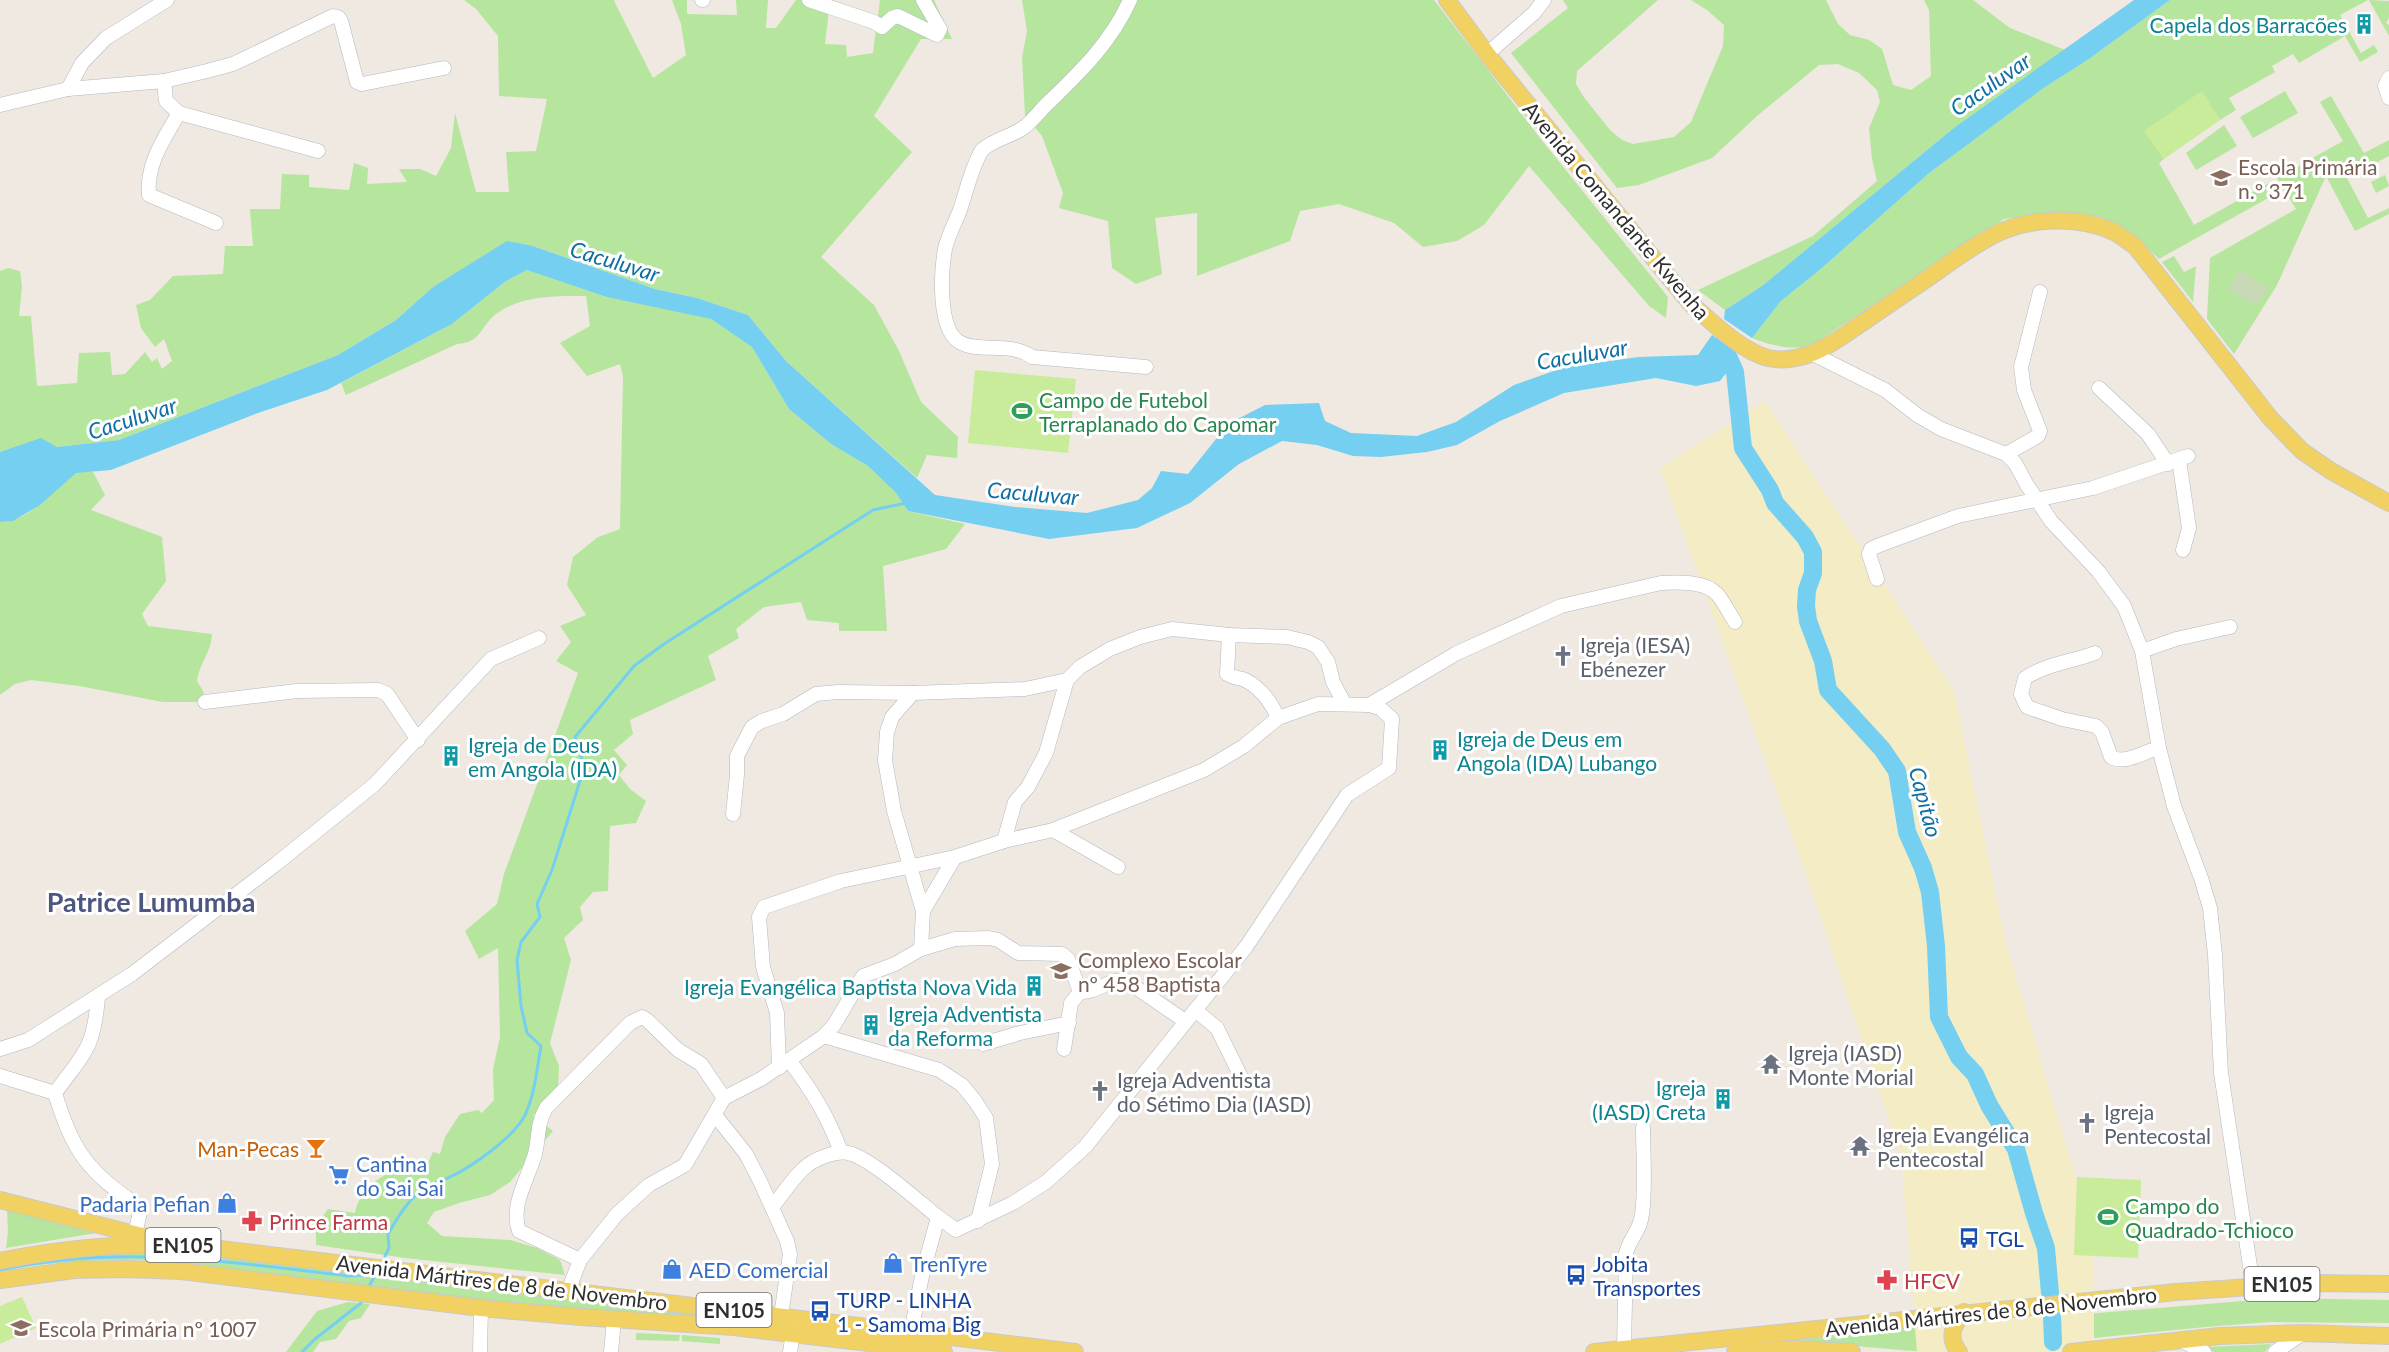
<svg xmlns="http://www.w3.org/2000/svg" width="2389" height="1352" font-family="Lato,sans-serif">
<style>
.green{fill:#b6e59e}
.sand{fill:#f3ecc5}
.cemetery{fill:#c8d9b8}
.pitch{fill:#c9ec9a}
.water{fill:#75cff0}
.lines{fill:none;stroke-linecap:round;stroke-linejoin:round}
.stream{stroke:#75cff0;stroke-width:3}
.river{stroke:#75cff0;stroke-width:18}
.minor-casing{stroke:#b4b7c1;stroke-width:15}
.major-casing{stroke:#c9c9c9;stroke-width:18}
.minor{stroke:#fff;stroke-width:14}
.major{stroke:#f2d163;stroke-width:16}
.labels{text-anchor:middle;dominant-baseline:central;stroke-width:6;stroke-linejoin:round;paint-order:stroke}
.shield{fill:#fff;stroke:#6d6d6d;stroke-width:1.5}
.shield-label{font-size:20px;font-weight:bold;fill:#2e2e2e}
.culture-label{font-size:21px;fill:#0d838f;stroke:#fff;text-anchor:end}
.education-label{font-size:21px;fill:#785e54;stroke:#fff;text-anchor:start}
.street-label{font-size:21px;fill:#2e2e2e;stroke:#fff}
.leisure-label{font-size:21px;fill:#27864d;stroke:#fff;text-anchor:start}
.worship-label{font-size:21px;fill:#5b616d;stroke:#fff;text-anchor:start}
.food-label{font-size:21px;fill:#c56008;stroke:#fff;text-anchor:end}
.shop-label{font-size:21px;fill:#366cbe;stroke:#fff;text-anchor:start}
.health-label{font-size:21px;fill:#be3a42;stroke:#fff;text-anchor:start}
.transit-label{font-size:21px;fill:#164399;stroke:#fff;text-anchor:start}
.water-label{font-size:22px;font-style:italic;fill:#0d6fa3;stroke:#fff}
.district-label{font-size:27px;font-weight:bold;fill:#4d5680;stroke:#fff}
</style>
<rect width="100%" height="100%" fill="#efe9e1"/>
<!-- green -->
<g class="green">
<polygon points="464,0 615,0 614,1 653,78 686,55 681,24 672,0 687,0 687,14 737,15 736,0 768,0 766,28 776,28 796,0 830,0 825,44 846,45 847,57 873,53 880,0 934,0 952,39 921,39 874,116 912,152 821,257 874,305 899,351 921,402 958,437 957,458 927,455 917,478 786,361 748,315 697,298 655,289 533,246 433,287 396,320 338,355 119,440 57,447 41,439 0,452 0,271 8,268 20,271 22,286 19,316 31,316 37,386 77,383 79,353 110,352 112,375 125,374 145,352 152,362 157,358 162,369 172,361 164,339 155,347 141,328 136,305 150,300 173,276 223,274 225,246 253,246 250,209 280,209 282,174 309,175 309,187 349,190 354,163 368,168 367,184 407,182 399,169 420,169 436,176 451,148 455,113 476,192 509,192 506,152 536,151 547,99 499,96 498,36 476,9"/>
<polygon points="1022,0 1434,0 1544,143 1668,297 1666,318 1649,306 1529,166 1484,225 1457,241 1423,247 1394,223 1339,204 1300,211 1290,241 1197,276 1197,213 1155,218 1162,274 1136,284 1112,268 1108,221 1059,208 1063,193 1042,136 1025,115 1022,57 1027,31"/>
<polygon points="1563,0 1658,0 1577,71 1576,84 1583,96 1610,130 1622,140 1633,144 1674,137 1691,122 1723,46 1724,25 1707,10 1691,0 1826,0 1838,24 1850,35 1869,40 1882,49 1893,85 1911,90 1931,76 1929,10 1924,0 1973,0 2010,28 2065,50 1955,127 1762,286 1725,310 1698,290 1813,236 1877,181 1872,159 1869,128 1880,102 1877,90 1859,73 1838,64 1819,65 1757,116 1712,158 1639,185 1617,188 1511,53 1568,8"/>
<path d="M2170,0H2368L2340,15L2361,53L2374,45L2378,52L2360,62L2345,36L2299,63L2293,54L2272,66L2275,72L2229,98L2236,110L2220,120L2201,92L2145,131L2164,159L2159,163L2194,225L2269,183L2270,185L2265,188L2270,197L2159,259L2131,232L2101,217L2053,212L2004,219L1809,347C1788,349 1772,346 1752,338L1781,301L1822,268L1928,174L2045,87L2089,59Z"/>
<polygon points="2369,0 2389,1 2389,18 2386,23 2389,25 2389,36"/>
<polygon points="2285,91 2298,113 2253,138 2240,117"/>
<polygon points="2331,96 2364,153 2389,140 2389,156 2347,178 2368,218 2389,208 2389,214 2355,231 2326,176 2277,285 2234,354 2207,319 2210,258 2296,209 2277,178 2343,141 2320,102"/>
<polygon points="2224,125 2237,146 2196,170 2186,153"/>
<polygon points="2385,175 2389,186 2376,193 2371,182"/>
<polygon points="2174,256 2184,272 2196,266 2193,302 2162,262"/>
<path d="M527,270L711,319L752,347L789,409L831,444L868,466L896,493L908,511L965,524L946,549L883,566L887,631H839V623L807,620L801,602L764,607L736,629L739,638L708,656L716,680L630,720L633,734L614,750L627,765L619,775L630,789L646,801L636,823L610,826L608,891L593,892L580,907L583,920L564,938L571,960L550,1043L559,1066L558,1087L533,1116L553,1131L510,1182L490,1195L459,1203L434,1212L427,1223L442,1236L510,1240L537,1248L560,1260L565,1275L405,1258L316,1245V1226L328,1209L355,1213C358,1195 375,1178 392,1172C402,1168 416,1169 426,1167L433,1152L440,1154L445,1137L460,1114L478,1110L482,1113L494,1100L493,1069L500,1037L498,948L479,959L465,931L497,904L504,874L578,673L556,661L571,642L560,626L586,615L567,585L573,557L598,537L620,529L623,376L620,364L587,376L560,343L590,326L586,296C557,296 524,295 499,312C480,324 483,343 457,344L346,395L341,383L452,324L506,281Z"/>
<path d="M93,472L105,495L91,510L162,537L166,581L142,614L148,626L212,634C211,653 200,662 197,681L203,691L205,702H163L79,686L31,680L15,684L0,695V522C35,520 48,490 74,474C79,471 87,472 93,472Z"/>
<polygon points="7,1208 95,1231 96,1233 6,1248 8,1232"/>
<path d="M130,1252L177,1253L227,1257L749,1320L667,1314L570,1312L180,1262C119,1259 59,1259 0,1272V1268L40,1260Z"/>
<polygon points="2279,1298 2389,1300 2389,1323 2271,1322 2206,1327 2042,1343 2062,1316"/>
<polygon points="348,1302 370,1304 361,1318 349,1321 336,1339 320,1342 313,1352 286,1352 317,1311"/>
<path d="M1942,1325L1945,1352C1893,1352 1841,1342 1788,1341Z"/>
<polygon points="636,1333 680,1335 679,1341 636,1340"/>
<polygon points="682,1335 720,1338 720,1344 682,1341"/>
<polygon points="2271,1344 2265,1352 2214,1352 2207,1347"/>
</g>
<!-- sand -->
<polygon class="sand" points="1765,401 1954,691 2005,940 2094,1239 2094,1352 1917,1352 1901,1156 1802,863 1660,468"/>
<!-- cemetery -->
<polygon class="cemetery" points="2239,270 2268,288 2256,306 2228,289"/>
<!-- pitch -->
<g class="pitch">
<polygon points="2202,91 2220,120 2164,159 2144,131"/>
<polygon points="975,370 1076,379 1068,453 968,443"/>
<polygon points="2077,1177 2141,1180 2138,1258 2074,1255"/>
<polygon points="22,1297 36,1328 0,1344 0,1306"/>
</g>
<!-- water -->
<g class="water">
<polygon points="2134,0 2170,0 2089,59 2045,87 1928,174 1822,268 1781,301 1752,338 1724,319 1725,310 1762,286 1955,127"/>
<polygon points="507,241 533,246 655,289 697,298 748,315 786,361 935,495 1015,507 1087,513 1138,500 1152,488 1161,471 1188,474 1228,424 1265,405 1319,403 1325,421 1351,433 1417,436 1456,422 1514,385 1565,367 1639,357 1698,355 1712,335 1734,351 1736,360 1720,381 1696,386 1656,378 1564,393 1500,421 1457,445 1427,452 1381,457 1353,456 1317,445 1282,441 1239,464 1190,503 1137,528 1049,539 908,511 896,493 868,466 831,444 789,409 752,347 711,319 607,297 527,270 506,281 452,324 327,390 258,413 111,470 76,473 40,505 13,521 0,522 0,452 41,438 57,447 119,440 338,355 396,320 433,287"/>
</g>
<g class="lines">
<!-- stream -->
<g class="stream">
<path d="M385,1256L389,1248L388,1234C397,1219 407,1201 421,1191C430,1184 440,1182 450,1177C472,1167 517,1135 526,1113C535,1092 537,1069 541,1046L527,1033L521,1006L517,960L521,942L540,917L537,904L552,870L585,765L576,746L575,737L634,666L664,644L873,510L906,503"/>
<path d="M0,1270C120,1244 229,1262 348,1276L365,1275"/>
<polyline points="369,1286 376,1274"/>
<polyline points="302,1352 315,1339 361,1303"/>
</g>
<!-- river -->
<g class="river">
<polyline points="1723,345 1735,372 1743,448 1770,490 1775,503 1805,537 1813,552 1813,573 1807,590 1806,606 1808,621 1823,661 1828,690 1882,749 1897,771 1907,832 1923,868 1930,892 1936,946 1939,1017 1959,1057 1975,1074 1989,1105 2016,1149 2034,1213 2046,1248 2050,1293"/>
<polyline points="2052,1317 2053,1342"/>
</g>
<!-- minor casing -->
<g class="minor-casing">
<g id="minor">
<polyline points="702,0 703,0"/>
<polyline points="809,0 874,22 882,27 892,18 898,16 937,35 940,29 923,0"/>
<path d="M1130,0C1112,41 1081,71 1049,102C1040,110 1033,121 1023,128C1010,137 994,139 982,150C971,168 967,190 960,210C955,223 948,235 945,249C941,271 937,331 961,343C981,353 1010,341 1032,357L1146,367"/>
<polyline points="1487,54 1534,13 1544,0"/>
<polyline points="2389,78 2385,86 2389,98"/>
<polyline points="164,81 166,101 179,113 318,151"/>
<polyline points="68,89 82,63 106,38 167,0"/>
<polyline points="0,105 68,89 164,81 207,71 233,64 333,16 338,17 341,21 357,82 362,84 444,68"/>
<path d="M179,113C164,139 146,164 149,195L216,223"/>
<polyline points="1813,354 1885,390 1917,415 1941,429 2006,454 2015,463 2027,485 2051,521 2098,571 2124,606 2142,651 2159,748 2174,806 2201,878 2210,908 2215,955 2221,1073 2253,1286"/>
<polyline points="2099,388 2148,434 2168,464"/>
<polyline points="2006,454 2038,436 2040,431 2024,390 2021,367 2040,292"/>
<polyline points="2179,460 2189,528 2183,550"/>
<polyline points="1877,579 1869,554 1871,549 1877,546 1958,516 2093,488 2188,456"/>
<path d="M1229,635L1227,674C1237,680 1239,677 1245,680C1261,688 1271,702 1278,718"/>
<polyline points="2142,651 2176,639 2230,627"/>
<path d="M2095,653C2071,662 2046,664 2025,678L2021,694L2027,707L2062,719L2096,726L2102,732L2111,757C2126,765 2144,751 2159,748"/>
<polyline points="205,702 297,691 378,690 387,694 418,740"/>
<path d="M1369,705L1457,653L1561,606L1661,583C1677,582 1705,581 1717,594C1724,602 1729,613 1735,622"/>
<polyline points="733,814 737,775 737,756 752,727 762,721 783,714 816,694 838,692 913,693 1025,689 1067,680"/>
<polyline points="1053,830 1118,867"/>
<polyline points="1004,841 1015,802 1028,787 1046,753 1067,680 1080,667 1110,649 1140,637 1172,629 1229,635 1287,637 1308,642 1318,647 1328,662 1333,682 1344,703"/>
<polyline points="923,911 955,857"/>
<path d="M921,949L955,939L989,938L998,940L1018,953L1062,954L1068,959L1080,992C1096,993 1109,979 1125,980L1185,1021"/>
<polyline points="1195,1010 1217,1028 1244,1083"/>
<polyline points="824,1036 939,1070 962,1085 975,1101 986,1118 992,1164 978,1221"/>
<polyline points="983,1044 1020,1033 1069,1023"/>
<polyline points="0,1049 28,1040 132,974 276,864 375,784 491,659 539,638"/>
<polyline points="1064,1049 1071,1003 1080,992"/>
<path d="M789,1060C812,1091 828,1116 841,1152"/>
<polyline points="779,1068 777,1013 763,967 759,917 764,907 841,881 955,857 1004,841 1053,830 1204,770 1244,746 1278,718 1318,704 1369,705 1380,708 1392,719 1389,768 1347,795 1246,947 1085,1147 1046,1182 1013,1203 956,1230 938,1217 922,1276 911,1332"/>
<polyline points="0,1076 55,1093"/>
<path d="M55,1093C73,1154 89,1172 141,1208L135,1234"/>
<path d="M55,1093C84,1053 94,1049 98,997"/>
<polyline points="715,1115 746,1154 760,1181 787,1241 790,1254 781,1316"/>
<path d="M773,1206C782,1195 791,1181 802,1170C813,1159 837,1149 852,1154C876,1163 917,1200 938,1217"/>
<path d="M580,1260L519,1231C510,1205 528,1179 535,1154C539,1138 537,1123 546,1108L630,1023L642,1017L647,1020L678,1050L701,1064L724,1098"/>
<polyline points="569,1289 580,1260 617,1214 649,1185 685,1165 724,1098 761,1079 824,1036 834,1025 863,976 895,964 921,949 923,911 894,811 885,760 887,732 892,717 913,693"/>
<polyline points="2180,1340 2204,1352"/>
<path d="M1624,1349L1626,1253C1630,1238 1641,1229 1642,1214C1646,1186 1643,1155 1643,1127"/>
<polyline points="480,1352 481,1308"/>
<polyline points="611,1352 614,1320"/>
<polyline points="790,1352 793,1333"/>
<polyline points="2275,1352 2303,1333"/>
</g>
</g>
<!-- major casing -->
<g class="major-casing">
<g id="major">
<path d="M1447,0L1487,54L1690,303C1711,321 1741,351 1768,358C1801,365 1831,345 1856,327C1881,310 1906,293 1931,276C1951,262 1971,247 1992,236C2027,217 2080,215 2116,233C2122,237 2129,242 2135,246L2271,419L2302,451L2331,471L2389,503"/>
<polyline points="0,1200 150,1238"/>
<path d="M0,1261C65,1248 129,1242 195,1246L1075,1352"/>
<polyline points="0,1280 74,1270 125,1269 181,1271 481,1308 581,1317 734,1327 944,1352"/>
<polyline points="1594,1352 2176,1292 2312,1283 2389,1284"/>
<polyline points="1735,1352 1794,1349 1852,1352"/>
<path d="M1959,1352C1947,1337 1953,1325 1964,1312"/>
<polyline points="2071,1352 2220,1336 2303,1333 2389,1336"/>
</g>
</g>
<!-- minor -->
<use href="#minor" class="minor"/>
<!-- major -->
<use href="#major" class="major"/>
</g>
<!-- icons -->
<defs>
<g id="building-bare" transform="scale(1.62)"><path d="M-4-6H4V6H1V3H-1V6H-4ZM-2.5-4.3h1.7v1.8h-1.7ZM.8-4.3h1.7v1.8H.8ZM-2.5-1h1.7V.8h-1.7ZM.8-1h1.7V.8H.8Z" fill="#0f9aa8" stroke="#fff" stroke-width="2.5" paint-order="stroke"/></g>
<g id="school-bare" transform="scale(1.62)"><path d="M0-5L7-2L0 1L-7-2ZM-4 1L0 2.5L4 1V4Q0 6-4 4Z" fill="#8d6e63" stroke="#fff" stroke-width="2.5" paint-order="stroke"/></g>
<g id="stadium-bare" transform="scale(1.62)"><path d="M0-5a6.5 5 0 1 0 0 10a6.5 5 0 1 0 0-10ZM-3.5-1.8h7v3.6h-7Z" fill="#2e9e5b" stroke="#fff" stroke-width="2.5" paint-order="stroke"/></g>
<g id="church-bare" transform="scale(1.62)"><path d="M-1.2-6h2.4v3.5h3.3v2.4h-3.3V6h-2.4V-.1h-3.3v-2.4h3.3Z" fill="#6b7280" stroke="#fff" stroke-width="2.5" paint-order="stroke"/></g>
<g id="temple-bare" transform="scale(1.62)"><path d="M0-6L5-2H3V0L6.5 2.5H4V6H1.5V3h-3V6H-4V2.5H-6.5L-3 0V-2H-5Z" fill="#6b7280" stroke="#fff" stroke-width="2.5" paint-order="stroke"/></g>
<g id="bar-bare" transform="scale(1.62)"><path d="M-6-5H6L.8 .8V4.5H3.5V6h-7V4.5H-.8V.8Z" fill="#e8710a" stroke="#fff" stroke-width="2.5" paint-order="stroke"/></g>
<g id="supermarket-bare" transform="scale(1.62)"><path d="M-6-5.5h2.5l.6 2H6L4.5 2H-2.5L-4.4-4H-6ZM-1.5 3.2a1.3 1.3 0 1 0 .1 0ZM3 3.2a1.3 1.3 0 1 0 .1 0Z" fill="#3f7fe0" stroke="#fff" stroke-width="2.5" paint-order="stroke"/></g>
<g id="shop-bare" transform="scale(1.62)"><path d="M-5-2.5h2.3a2.7 3.5 0 0 1 5.4 0H5L5.5 6h-11ZM-1.5-2.5h3a1.5 2.3 0 0 0-3 0Z" fill="#3f7fe0" stroke="#fff" stroke-width="2.5" paint-order="stroke"/></g>
<g id="pharmacy-bare" transform="scale(1.62)"><path d="M-2-6h4v4h4v4h-4v4h-4v-4h-4v-4h4Z" fill="#e0444e" stroke="#fff" stroke-width="2.5" paint-order="stroke"/></g>
<g id="bus-bare" transform="scale(1.62)"><path d="M-5-6H5V4H4V6H2V4H-2V6H-4V4H-5ZM-3.5-4V0h7V-4ZM-3.5 1.2v1.5H-2V1.2ZM2 1.2v1.5H3.5V1.2Z" fill="#1a4fb4" stroke="#fff" stroke-width="2.5" paint-order="stroke"/></g>
</defs>
<g fill-rule="evenodd">
<use href="#building-bare" x="2364" y="24"/>
<use href="#school-bare" x="2221" y="178"/>
<use href="#stadium-bare" x="1022" y="411"/>
<use href="#church-bare" x="1563" y="656"/>
<use href="#building-bare" x="1440" y="750"/>
<use href="#building-bare" x="451" y="756"/>
<use href="#school-bare" x="1061" y="971"/>
<use href="#building-bare" x="1034" y="986"/>
<use href="#building-bare" x="871" y="1025"/>
<use href="#temple-bare" x="1771" y="1064"/>
<use href="#church-bare" x="1100" y="1091"/>
<use href="#building-bare" x="1723" y="1099"/>
<use href="#church-bare" x="2087" y="1123"/>
<use href="#temple-bare" x="1860" y="1146"/>
<use href="#bar-bare" x="316" y="1148"/>
<use href="#supermarket-bare" x="339" y="1175"/>
<use href="#shop-bare" x="227" y="1203"/>
<use href="#stadium-bare" x="2108" y="1217"/>
<use href="#pharmacy-bare" x="252" y="1221"/>
<use href="#bus-bare" x="1969" y="1238"/>
<use href="#shop-bare" x="893" y="1263"/>
<use href="#shop-bare" x="672" y="1269"/>
<use href="#bus-bare" x="1576" y="1275"/>
<use href="#pharmacy-bare" x="1887" y="1280"/>
<use href="#bus-bare" x="820" y="1311"/>
<use href="#school-bare" x="21" y="1328"/>
</g>
<g class="labels">
<!-- shield labels -->
<g class="shield">
<rect x="145.5" y="1228" width="75" height="34" rx="4.5"/>
<rect x="2244.5" y="1267" width="75" height="34" rx="4.5"/>
<rect x="696.5" y="1293" width="75" height="34" rx="4.5"/>
</g>
<g class="shield-label">
<text x="183" y="1245">EN105</text>
<text x="2282" y="1284">EN105</text>
<text x="734" y="1310">EN105</text>
</g>
<!-- culture labels -->
<g class="culture-label">
<text x="2347" y="24">Capela dos Barracões</text>
<text x="1457" y="738" text-anchor="start">Igreja de Deus em<tspan x="1457" dy="24">Angola (IDA) Lubango</tspan></text>
<text x="468" y="744" text-anchor="start">Igreja de Deus<tspan x="468" dy="24">em Angola (IDA)</tspan></text>
<text x="1017" y="986">Igreja Evangélica Baptista Nova Vida</text>
<text x="888" y="1013" text-anchor="start">Igreja Adventista<tspan x="888" dy="24">da Reforma</tspan></text>
<text x="1706" y="1087">Igreja<tspan x="1706" dy="24">(IASD) Creta</tspan></text>
</g>
<!-- education labels -->
<g class="education-label">
<text x="2238" y="166">Escola Primária<tspan x="2238" dy="24">n.º 371</tspan></text>
<text x="1078" y="959">Complexo Escolar<tspan x="1078" dy="24">nº 458 Baptista</tspan></text>
<text x="38" y="1328">Escola Primária nº 1007</text>
</g>
<!-- street labels -->
<g class="street-label">
<text transform="translate(1617 210) rotate(50)">Avenida Comandante Kwenha</text>
<text transform="translate(502 1282) rotate(7)">Avenida Mártires de 8 de Novembro</text>
<text transform="translate(1991 1311) rotate(-6)">Avenida Mártires de 8 de Novembro</text>
</g>
<!-- leisure labels -->
<g class="leisure-label">
<text x="1039" y="399">Campo de Futebol<tspan x="1039" dy="24">Terraplanado do Capomar</tspan></text>
<text x="2125" y="1205">Campo do<tspan x="2125" dy="24">Quadrado-Tchioco</tspan></text>
</g>
<!-- worship labels -->
<g class="worship-label">
<text x="1580" y="644">Igreja (IESA)<tspan x="1580" dy="24">Ebénezer</tspan></text>
<text x="1788" y="1052">Igreja (IASD)<tspan x="1788" dy="24">Monte Morial</tspan></text>
<text x="1117" y="1079">Igreja Adventista<tspan x="1117" dy="24">do Sétimo Dia (IASD)</tspan></text>
<text x="2104" y="1111">Igreja<tspan x="2104" dy="24">Pentecostal</tspan></text>
<text x="1877" y="1134">Igreja Evangélica<tspan x="1877" dy="24">Pentecostal</tspan></text>
</g>
<!-- food labels -->
<g class="food-label">
<text x="299" y="1148">Man-Pecas</text>
</g>
<!-- shop labels -->
<g class="shop-label">
<text x="356" y="1163">Cantina<tspan x="356" dy="24">do Sai Sai</tspan></text>
<text x="210" y="1203" text-anchor="end">Padaria Pefian</text>
<text x="910" y="1263">TrenTyre</text>
<text x="689" y="1269">AED Comercial</text>
</g>
<!-- health labels -->
<g class="health-label">
<text x="269" y="1221">Prince Farma</text>
<text x="1904" y="1280">HFCV</text>
</g>
<!-- transit labels -->
<g class="transit-label">
<text x="1986" y="1238">TGL</text>
<text x="1593" y="1263">Jobita<tspan x="1593" dy="24">Transportes</tspan></text>
<text x="837" y="1299">TURP - LINHA<tspan x="837" dy="24">1 - Samoma Big</tspan></text>
</g>
<!-- water labels -->
<g class="water-label">
<text transform="translate(1990 84) rotate(-35)">Caculuvar</text>
<text transform="translate(615 261) rotate(17)">Caculuvar</text>
<text transform="translate(1582 354) rotate(-10)">Caculuvar</text>
<text transform="translate(132 418) rotate(-18)">Caculuvar</text>
<text transform="translate(1033 493) rotate(5)">Caculuvar</text>
<text transform="translate(1926 802) rotate(75)">Capitão</text>
</g>
<!-- district labels -->
<g class="district-label">
<text x="151" y="901">Patrice Lumumba</text>
</g>
</g>
</svg>
